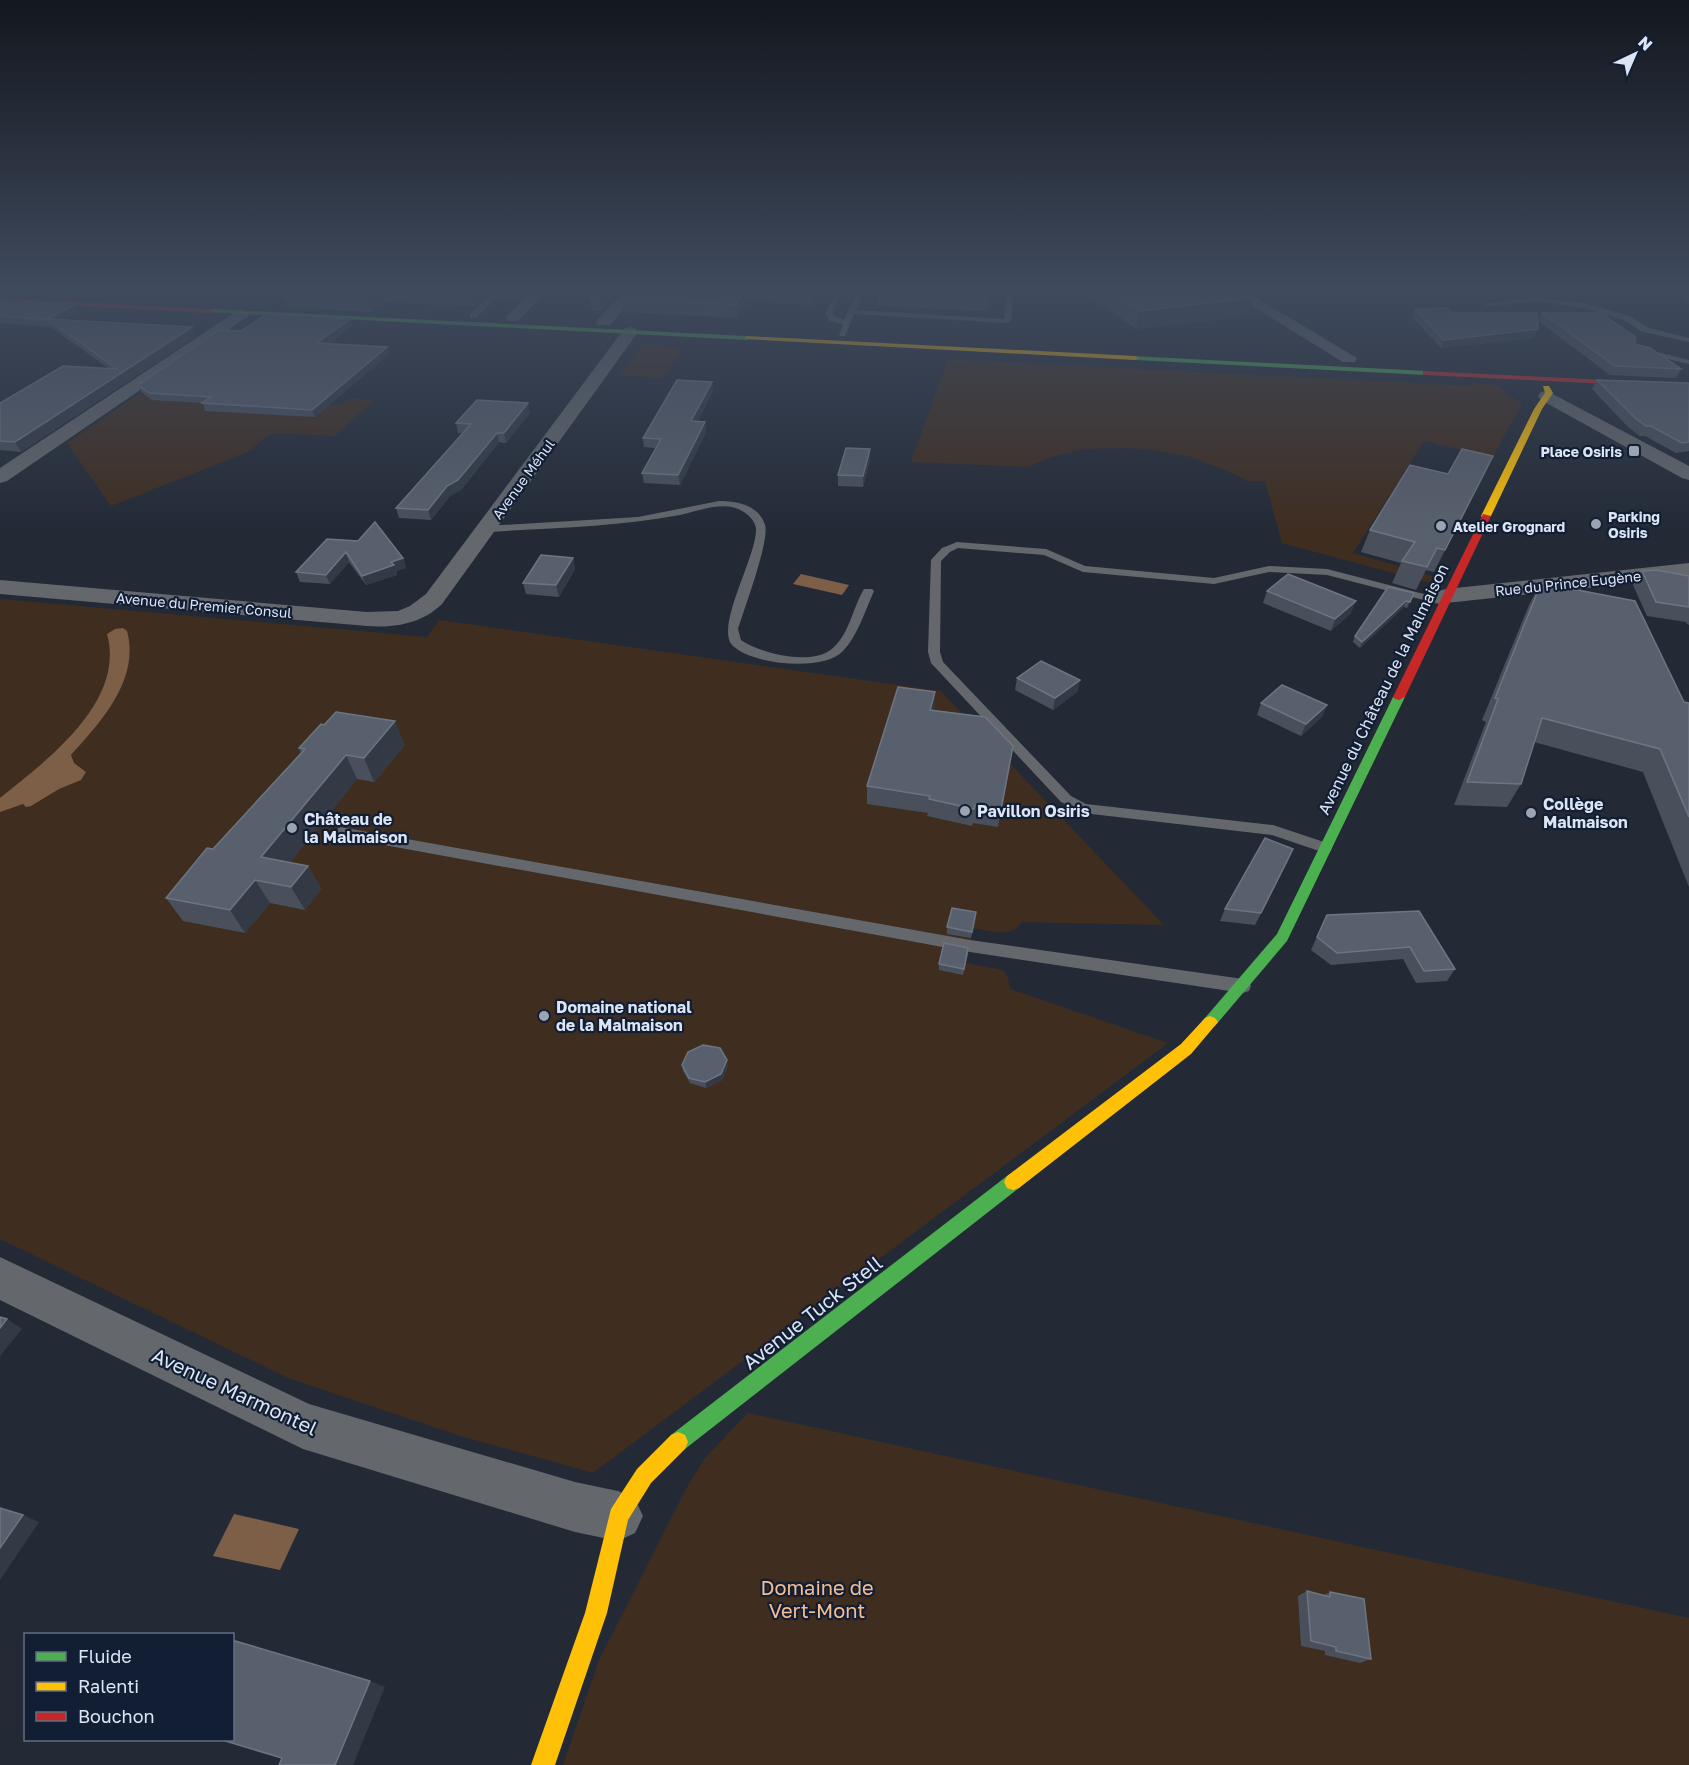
<svg xmlns="http://www.w3.org/2000/svg" width="1689" height="1765" font-family="'Golos Text',sans-serif">
<style>
.green{fill:#3f2d20}
.water{fill:#7d5f48}
.lines{fill:none;stroke-linecap:round;stroke-linejoin:round}
.lane{fill:#64686d;fill-rule:evenodd}
.street{fill:#64686d;fill-rule:evenodd}
.fast{fill:#4caf50;fill-rule:evenodd}
.slow{fill:#ffc107;fill-rule:evenodd}
.jam{fill:#c62828;fill-rule:evenodd}
.wall{fill:#49505c}
.shaded-wall{fill:#333a46}
.building{fill:#59606d;stroke:#6d7582;stroke-width:1.5}
.poi-dot{fill:#9ba4b2;stroke:#121e34;stroke-width:2}
.labels{text-anchor:middle;dominant-baseline:central;stroke-width:4.5;stroke-linejoin:round;paint-order:stroke}
.far-poi-label{font-size:14px;font-weight:bold;fill:#dce5f4;stroke:#121e34;text-anchor:start}
.far-street-label{font-size:14px;fill:#dce5f4;stroke:#121e34}
.street-label{font-size:16px;fill:#dce5f4;stroke:#121e34}
.poi-label{font-size:16px;font-weight:bold;fill:#dce5f4;stroke:#121e34;text-anchor:start}
.near-street-label{font-size:20px;fill:#dce5f4;stroke:#121e34}
.near-park-label{font-size:20px;fill:#f5bc90;stroke:#121e34}
</style>
<rect width="100%" height="100%" fill="#232a36"/>
<!-- green -->
<g class="green">
<polygon points="17,288 314,288 305,294 260,291 240,299"/>
<polygon points="1408,288 1444,288 1461,301 1425,301"/>
<polygon points="642,345 683,348 663,378 620,375"/>
<polygon points="948,359 1471,386 1471,383 1497,385 1509,396 1522,403 1493,457 1424,441 1353,553 1433,576 1430,583 1282,543 1265,481 1247,481 1232,473 1191,457 1152,450 1126,448 1083,449 1051,457 1028,467 911,462"/>
<polygon points="139,394 340,405 350,398 374,400 335,436 271,433 248,452 111,506 67,443"/>
<path d="M0,599L427,637L439,620L941,691L1164,925L1022,922C1010,939 991,931 973,928L966,963L1003,970L1008,978L1010,989L1168,1043L593,1473L457,1435L288,1378L0,1239Z"/>
<polygon points="748,1413 1689,1618 1689,1765 563,1765 599,1660 686,1489 704,1459"/>
</g>
<!-- water -->
<g class="water">
<polygon points="801,574 849,585 842,595 793,584"/>
<path d="M115,629L123,628L127,631C140,679 102,721 71,755L74,763L86,772L81,780L59,789L31,806L26,807L23,804L0,812V798C46,761 126,702 107,634Z"/>
<polygon points="234,1514 299,1529 280,1570 213,1556"/>
</g>
<g class="lines">
<!-- lane -->
<g class="lane">
<polygon points="498,288 505,288 476,318 470,318 470,314"/>
<polygon points="859,288 865,288 856,310 1004,319 1007,288 1013,288 1011,321 1007,323 854,314 845,336 839,336 843,324 830,321 825,313 836,293 840,293 833,313 836,317 844,320"/>
<polygon points="1537,297 1588,304 1630,316 1649,328 1689,338 1689,342 1643,332 1624,320 1584,308 1537,301 1488,306 1484,304"/>
<polygon points="1645,349 1689,360 1689,364 1642,353 1641,351"/>
<path d="M719,501C737,501 759,505 765,525C770,540 744,610 738,629L741,640C761,654 815,667 834,647C850,632 853,607 864,589H872L874,591C865,611 858,635 843,651C824,672 751,665 732,645C715,626 758,554 756,528C755,521 748,514 742,511C725,500 698,511 680,515C616,527 551,528 486,532L481,529L486,526L638,517Z"/>
<polygon points="957,542 1046,549 1085,566 1214,578 1269,566 1327,569 1447,600 1449,602 1443,605 1327,575 1269,572 1214,584 1083,572 1044,555 958,548 950,552 941,561 940,652 943,662 1071,796 1086,804 1273,825 1330,844 1332,848 1330,852 1325,853 1272,835 1083,813 1061,802 931,663 928,652 931,560 942,548"/>
<polygon points="340,827 970,940 1243,979 1249,981 1251,986 1249,991 1243,993 970,952 335,836 333,832"/>
</g>
<!-- street -->
<g class="street">
<polygon points="535,288 550,288 518,321 508,321 505,318"/>
<polygon points="1223,288 1240,288 1357,358 1355,362 1343,362"/>
<polygon points="626,294 633,298 631,301 610,325 598,325 596,322 598,319 621,295"/>
<polygon points="242,309 250,314 247,317 7,481 0,483 0,468 237,311"/>
<path d="M630,327L636,329L638,332L636,335L442,604C421,624 395,628 367,626L0,594V580L367,612L398,611L410,606L426,594L624,329Z"/>
<polygon points="1547,391 1689,466 1689,480 1682,478 1541,400 1538,396 1541,392"/>
<polygon points="1689,563 1689,577 1446,603 1438,601 1434,596 1438,591 1446,589"/>
<polygon points="0,1257 309,1404 575,1482 618,1491 635,1499 643,1516 635,1533 618,1541 575,1532 303,1449 0,1300"/>
</g>
<!-- fast -->
<g class="fast">
<polygon points="209,309 747,336 750,338 747,340 207,312"/>
<polygon points="1132,356 1426,371 1430,373 1426,375 1135,360 1131,358"/>
<polygon points="1399,694 1405,697 1287,941 1215,1026 1210,1028 1205,1026 1202,1022 1205,1018 1277,934 1393,697"/>
<polygon points="1013,1174 1019,1176 1022,1182 1019,1188 685,1449 678,1452 671,1449 668,1442 671,1435 1007,1176"/>
</g>
<!-- slow -->
<g class="slow">
<polygon points="747,336 1135,356 1139,358 1135,360 745,339"/>
<polygon points="1543,386 1549,386 1553,393 1542,409 1491,516 1483,518 1481,516 1534,409 1545,393"/>
<polygon points="1210,1016 1215,1018 1218,1022 1191,1054 1019,1188 1013,1190 1007,1188 1004,1182 1007,1176 1181,1044 1205,1018"/>
<polygon points="678,1432 685,1435 688,1442 685,1449 651,1483 628,1520 607,1613 555,1765 531,1765 585,1613 611,1509 637,1469 671,1435"/>
</g>
<!-- jam -->
<g class="jam">
<polygon points="0,298 209,309 212,311 209,313 0,302"/>
<polygon points="1423,371 1689,384 1689,388 1426,375 1423,375"/>
<polygon points="1483,514 1491,516 1405,697 1399,700 1395,699 1393,697"/>
</g>
</g>
<!-- wall -->
<g class="wall">
<polygon points="19,288 123,288 104,298 18,294 16,289"/>
<polygon points="263,288 532,288 519,301 497,300 495,289 475,306 383,302 370,312 288,307 282,292 265,292"/>
<polygon points="599,288 821,288 812,307 801,304 775,304 750,296 737,318 624,312 622,299 627,293 626,292 619,293 602,311 592,311 590,298"/>
<polygon points="878,288 991,288 988,311 877,306"/>
<polygon points="1081,288 1235,288 1248,316 1136,329 1081,290"/>
<polygon points="1666,288 1689,288 1689,304"/>
<polygon points="0,301 80,311 63,320 196,336 21,452 0,450 0,403 108,368 51,327 0,323"/>
<polygon points="1415,309 1452,313 1534,338 1441,348 1412,317"/>
<polygon points="1542,313 1635,344 1681,369 1676,378 1610,375 1538,321"/>
<polygon points="350,319 352,325 328,344 389,354 315,417 205,411 203,403 152,400 141,392 138,385 241,331"/>
<polygon points="1597,380 1689,383 1689,451 1676,453 1645,436 1640,436 1628,427 1592,389"/>
<polygon points="713,391 697,422 705,422 706,432 680,485 644,483 642,473 656,448 644,447 643,438"/>
<polygon points="530,413 506,443 499,442 461,490 450,496 431,520 399,518 396,508 463,433 458,433 456,423"/>
<polygon points="1493,456 1434,572 1426,570 1416,590 1392,583 1401,563 1361,552 1370,530 1448,474"/>
<polygon points="870,460 863,487 838,486 838,475"/>
<polygon points="327,539 403,558 406,568 396,571 397,575 366,585 349,562 330,584 300,582 296,572"/>
<polygon points="573,558 575,569 559,597 526,594 523,583"/>
<polygon points="1642,571 1689,576 1689,625 1687,624 1686,622 1647,616 1633,585"/>
<polygon points="1541,583 1684,702 1689,703 1689,887 1643,772 1534,742 1521,784 1507,807 1454,805 1486,722 1482,720 1529,605"/>
<polygon points="1267,591 1351,613 1331,631 1263,603"/>
<polygon points="1414,593 1407,608 1404,607 1360,648 1353,642 1355,636"/>
<polygon points="1017,678 1080,680 1077,692 1053,710 1015,690"/>
<polygon points="935,692 933,710 1013,746 998,827 973,823 972,826 927,816 928,813 867,804 867,786"/>
<polygon points="1261,703 1327,705 1322,717 1301,736 1257,715"/>
<polygon points="405,745 374,782 357,779 290,862 308,866 321,889 305,910 270,903 245,933 183,921 166,898 213,849 301,753 299,748"/>
<polygon points="1288,861 1255,925 1220,921 1225,909"/>
<polygon points="1419,911 1455,969 1447,981 1416,983 1403,959 1331,965 1311,950 1327,915"/>
<polygon points="975,918 971,938 947,934 947,927"/>
<polygon points="968,954 963,975 939,970 939,964"/>
<polygon points="682,1065 728,1066 722,1080 706,1088 690,1083 683,1071"/>
<polygon points="1307,1591 1324,1595 1330,1592 1371,1659 1360,1663 1325,1655 1325,1651 1301,1646 1298,1596"/>
</g>
<!-- shaded-wall -->
<g class="shaded-wall">
<polygon points="113,288 123,288 104,298 102,293"/>
<polygon points="370,288 379,288 383,302 370,312 364,292"/>
<polygon points="471,288 494,288 494,289 475,306"/>
<polygon points="517,288 532,288 519,301"/>
<polygon points="538,288 554,288 541,302"/>
<polygon points="610,288 625,288 626,292 619,293 602,311 600,298"/>
<polygon points="746,288 749,288 750,296 737,318 736,305"/>
<polygon points="814,288 821,288 812,307 811,294"/>
<polygon points="1253,298 1248,316 1136,329 1139,311"/>
<polygon points="76,304 80,311 55,325 48,320"/>
<polygon points="350,319 352,325 319,350 317,343"/>
<polygon points="192,327 196,336 21,452 15,442"/>
<polygon points="1538,329 1534,338 1441,348 1444,340"/>
<polygon points="387,347 389,354 315,417 312,410"/>
<polygon points="712,382 713,391 692,431 691,421"/>
<polygon points="528,403 530,413 506,443 504,433"/>
<polygon points="705,422 706,432 680,485 678,475"/>
<polygon points="497,433 499,442 461,490 450,496 431,520 428,510 447,486"/>
<polygon points="870,449 870,460 863,487 863,476"/>
<polygon points="1493,456 1483,477 1434,572 1445,550"/>
<polygon points="346,552 349,562 330,584 326,575"/>
<polygon points="403,558 406,568 396,571 397,575 366,585 362,576 391,562"/>
<polygon points="573,558 575,569 559,597 556,585"/>
<polygon points="1356,601 1351,613 1331,631 1335,619"/>
<polygon points="1406,601 1404,607 1360,648 1362,642"/>
<polygon points="1080,680 1077,692 1053,710 1055,698"/>
<polygon points="935,692 934,709 929,727 930,710"/>
<polygon points="1327,705 1322,717 1301,736 1306,724"/>
<polygon points="395,721 405,745 374,782 364,758"/>
<polygon points="346,755 357,779 275,881 261,857"/>
<polygon points="1293,849 1288,861 1255,925"/>
<polygon points="308,866 321,889 305,910 291,887"/>
<polygon points="255,880 270,903 245,933 230,910"/>
<polygon points="727,1060 728,1066 722,1080 706,1088 705,1082"/>
<polygon points="7,1319 22,1329 0,1356 0,1328"/>
<polygon points="23,1515 39,1522 0,1580 0,1548"/>
<polygon points="370,1681 385,1687 353,1765 335,1765"/>
</g>
<!-- building -->
<g class="building">
<polygon points="19,288 113,288 102,293 16,289"/>
<polygon points="281,288 370,288 364,292"/>
<polygon points="599,288 610,288 600,298 590,298"/>
<polygon points="631,288 746,288 736,305 622,299"/>
<polygon points="764,288 814,288 811,294 801,290 774,291"/>
<polygon points="952,288 990,288 990,289"/>
<polygon points="1105,288 1235,288 1253,298 1139,311"/>
<polygon points="0,301 76,304 47,320 0,316"/>
<polygon points="1447,308 1452,313 1537,313 1538,329 1444,340 1415,309"/>
<polygon points="1542,313 1601,313 1635,337 1635,344 1650,348 1681,369 1615,366"/>
<polygon points="266,314 350,319 317,343 387,347 312,410 202,403 211,397 149,393 138,385 219,330 241,331"/>
<polygon points="47,319 192,327 15,442 0,441 0,403 63,366 117,369"/>
<polygon points="677,380 712,382 691,421 705,422 678,475 642,473 661,439 643,438"/>
<polygon points="1597,380 1689,383 1689,442 1682,443 1651,426 1646,426 1634,417"/>
<polygon points="477,400 528,403 504,433 497,433 458,480 447,486 428,510 396,508 471,424 456,423"/>
<polygon points="846,448 870,449 863,476 838,475"/>
<polygon points="1462,449 1493,456 1445,550 1437,548 1427,567 1402,561 1415,542 1370,530 1410,465 1448,474"/>
<polygon points="375,522 403,558 391,562 394,565 362,576 346,552 326,575 296,572 327,539 358,541"/>
<polygon points="541,555 573,558 556,585 523,583"/>
<polygon points="1656,570 1689,576 1689,607 1656,602 1642,571"/>
<polygon points="1288,574 1356,601 1335,619 1267,591"/>
<polygon points="1541,583 1635,601 1684,702 1689,703 1689,817 1660,749 1542,718 1521,784 1467,782 1498,699 1495,698"/>
<polygon points="1388,587 1414,593 1410,602 1406,601 1362,642 1355,636"/>
<polygon points="1041,661 1080,680 1055,698 1017,678"/>
<polygon points="1282,685 1327,705 1306,724 1261,703"/>
<polygon points="898,687 935,692 930,710 985,717 1013,746 1001,810 975,805 974,809 929,799 930,796 867,786"/>
<polygon points="336,712 395,721 364,758 346,755 261,857 308,866 291,887 255,880 230,910 166,898 207,848 213,849 305,749 299,748 321,724 324,725"/>
<polygon points="1265,838 1293,849 1261,913 1225,909"/>
<polygon points="952,908 976,912 972,932 947,927"/>
<polygon points="1419,911 1455,969 1424,971 1410,947 1337,953 1317,937 1327,915"/>
<polygon points="944,943 968,948 964,969 939,964"/>
<polygon points="703,1045 720,1048 727,1060 721,1074 705,1082 689,1078 682,1065 688,1052"/>
<polygon points="0,1317 7,1319 0,1328"/>
<polygon points="0,1508 23,1515 0,1548"/>
<polygon points="1307,1591 1330,1597 1330,1592 1364,1599 1371,1659 1336,1651 1336,1647 1311,1641"/>
<polygon points="232,1640 370,1681 335,1765 279,1765 282,1758 222,1740 232,1740"/>
</g>
<!-- sky -->
<linearGradient id="sky" x2="0" y2="1"><stop stop-color="#13171e"/><stop offset="0.54" stop-color="#3f4a5d"/><stop offset="1" stop-color="#3f4a5d" stop-opacity="0"/></linearGradient>
<rect width="1689" height="535" fill="url(#sky)"/>
<!-- markers -->
<g class="poi-dot">
<rect x="1628" y="445" width="12" height="12" rx="3"/>
<circle cx="1596" cy="524" r="6"/>
<circle cx="1441" cy="526" r="6"/>
<circle cx="965" cy="811" r="6"/>
<circle cx="1531" cy="813" r="6"/>
<circle cx="292" cy="828" r="6"/>
<circle cx="544" cy="1016" r="6"/>
</g>
<g class="labels">
<!-- far-poi labels -->
<g class="far-poi-label">
<text x="1622" y="451" text-anchor="end">Place Osiris</text>
<text x="1608" y="516">Parking<tspan x="1608" dy="16">Osiris</tspan></text>
<text x="1453" y="526">Atelier Grognard</text>
</g>
<!-- far-street labels -->
<g class="far-street-label">
<text transform="translate(523 479) rotate(-54)">Avenue Méhul</text>
<text transform="translate(1568 583) rotate(-6)">Rue du Prince Eugène</text>
<text transform="translate(204 605) rotate(5)">Avenue du Premier Consul</text>
</g>
<!-- street labels -->
<g class="street-label">
<text transform="translate(1383 689) rotate(-64)">Avenue du Château de la Malmaison</text>
</g>
<!-- poi labels -->
<g class="poi-label">
<text x="1543" y="804">Collège<tspan x="1543" dy="18">Malmaison</tspan></text>
<text x="977" y="811">Pavillon Osiris</text>
<text x="304" y="819">Château de<tspan x="304" dy="18">la Malmaison</tspan></text>
<text x="556" y="1007">Domaine national<tspan x="556" dy="18">de la Malmaison</tspan></text>
</g>
<!-- near-street labels -->
<g class="near-street-label">
<text transform="translate(812 1312) rotate(-38)">Avenue Tuck Stell</text>
<text transform="translate(235 1391) rotate(25)">Avenue Marmontel</text>
</g>
<!-- near-park labels -->
<g class="near-park-label">
<text x="817" y="1587">Domaine de<tspan x="817" dy="23">Vert-Mont</tspan></text>
</g>
</g>
<!-- legend -->
<rect x="24" y="1633" width="210" height="108" fill="#121e34" stroke="#636e81" stroke-width="1.5"/>
<rect x="36" y="1652" width="30" height="9" fill="#4caf50" stroke="#636e81" stroke-width="1.5"/>
<text x="78" y="1663" font-size="18" fill="#dce5f4">Fluide</text>
<rect x="36" y="1682" width="30" height="9" fill="#ffc107" stroke="#636e81" stroke-width="1.5"/>
<text x="78" y="1693" font-size="18" fill="#dce5f4">Ralenti</text>
<rect x="36" y="1712" width="30" height="9" fill="#c62828" stroke="#636e81" stroke-width="1.5"/>
<text x="78" y="1723" font-size="18" fill="#dce5f4">Bouchon</text>
<!-- north arrow -->
<g transform="translate(1635 54) rotate(44)" stroke="#121e34" stroke-width="4.5" paint-order="stroke">
<path d="M0-4.5L10 22L0 15L-10 22Z" fill="#dce5f4"/>
<text y="-9" font-size="16" font-weight="bold" text-anchor="middle" fill="#dce5f4">N</text>
</g>
</svg>
